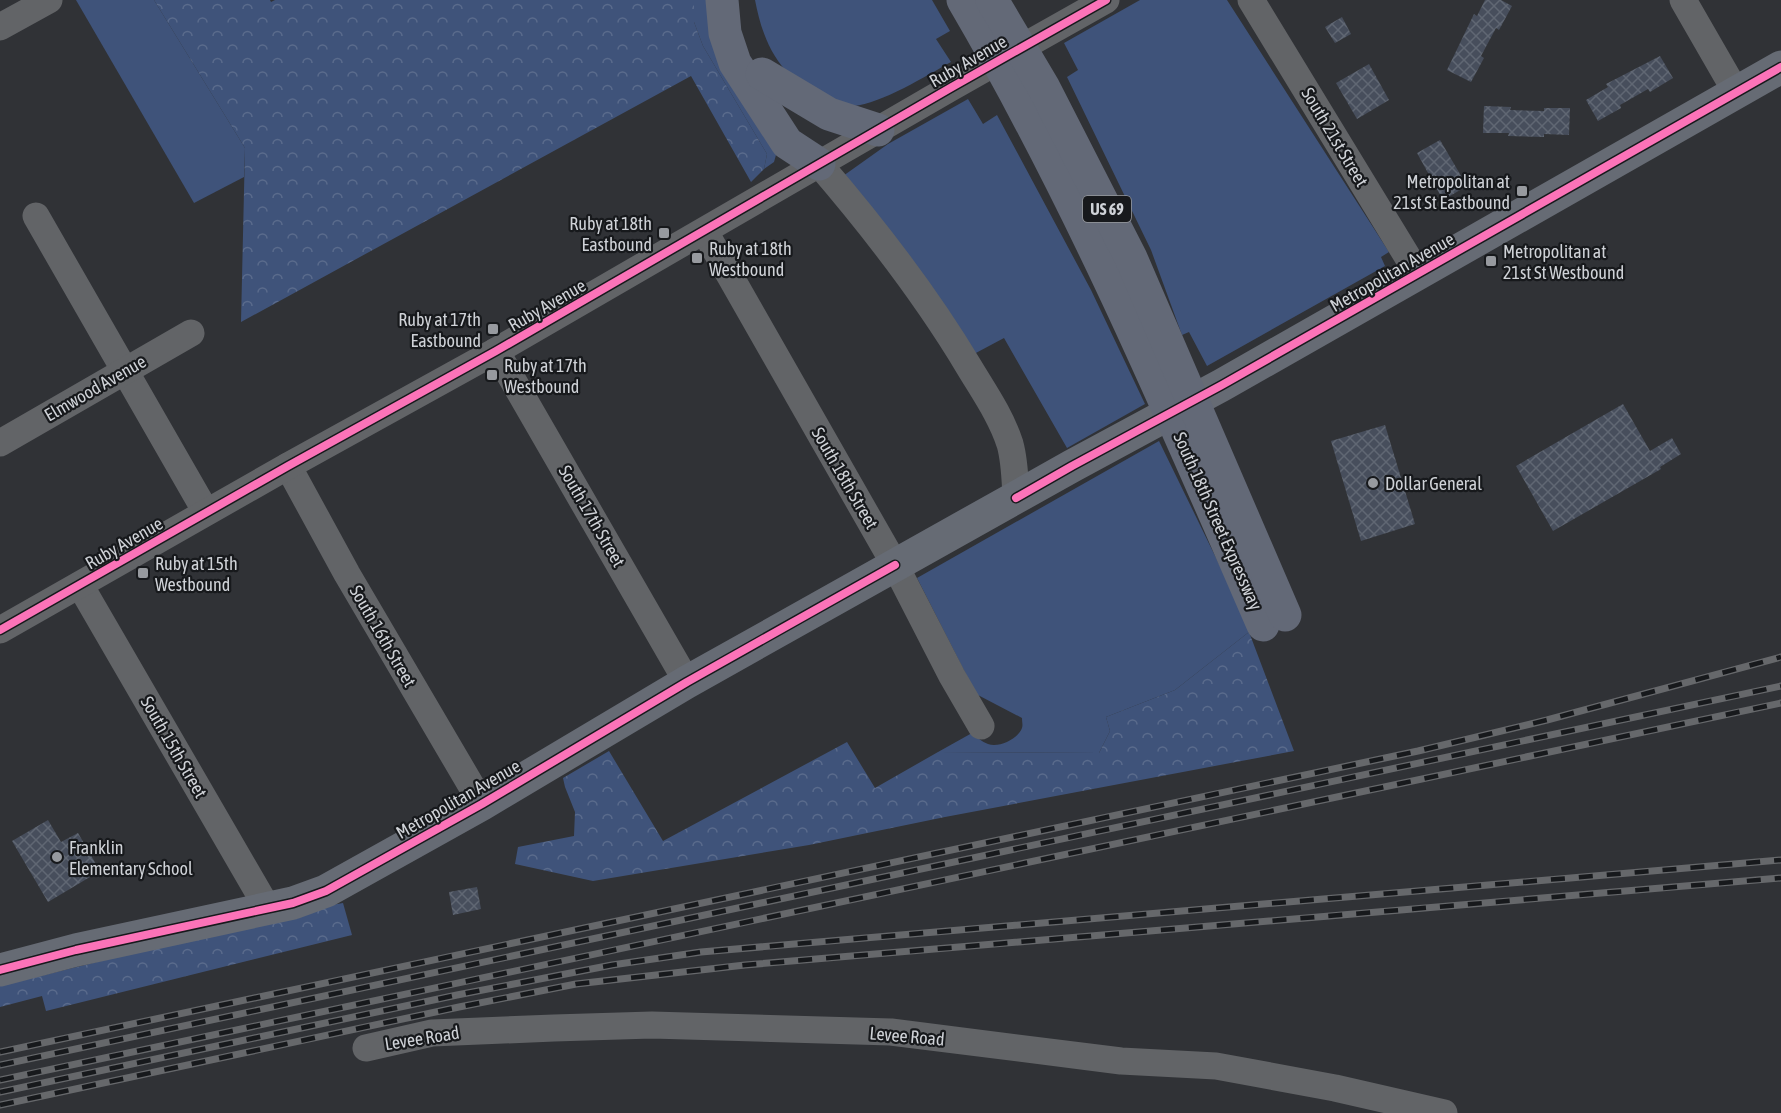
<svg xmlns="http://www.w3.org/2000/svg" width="1781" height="1113" font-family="'Asap Condensed',sans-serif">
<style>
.grass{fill:#3f537a}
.forest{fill:url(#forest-crowns)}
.building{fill:url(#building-cross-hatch)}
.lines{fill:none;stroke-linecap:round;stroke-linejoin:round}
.minor{stroke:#626467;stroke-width:27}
.major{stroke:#666b74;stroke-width:33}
.highway{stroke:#636977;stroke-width:33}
.rail-casing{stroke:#66686b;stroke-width:7}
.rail{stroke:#17191c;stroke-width:4.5;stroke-dasharray:14;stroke-linecap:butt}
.cycleway-casing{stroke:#17191c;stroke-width:11}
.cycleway{stroke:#fb73b8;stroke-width:8}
.poi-dot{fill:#979a9f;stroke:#17191c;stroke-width:2}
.labels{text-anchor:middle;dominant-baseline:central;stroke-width:4.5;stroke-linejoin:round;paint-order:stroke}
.shield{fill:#17191c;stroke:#989a9f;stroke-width:1.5}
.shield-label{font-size:16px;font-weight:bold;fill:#cfd2d7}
.street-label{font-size:18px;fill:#cfd2d7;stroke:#17191c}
.poi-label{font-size:18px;fill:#cfd2d7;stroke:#17191c;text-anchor:start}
</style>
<defs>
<pattern id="forest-crowns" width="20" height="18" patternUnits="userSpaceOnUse" patternTransform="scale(1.5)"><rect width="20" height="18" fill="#3f537a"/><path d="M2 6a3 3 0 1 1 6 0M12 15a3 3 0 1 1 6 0" fill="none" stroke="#5a6b8c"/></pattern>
<pattern id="building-cross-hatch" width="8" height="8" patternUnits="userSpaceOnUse" patternTransform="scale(1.5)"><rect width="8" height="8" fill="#474e5c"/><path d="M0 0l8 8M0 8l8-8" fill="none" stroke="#606773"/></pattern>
</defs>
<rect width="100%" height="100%" fill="#303236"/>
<!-- grass -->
<g class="grass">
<polygon points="76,0 154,0 245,148 244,177 194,203"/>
<polygon points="694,0 709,0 772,143 776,155 774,162 764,169 767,154 703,46 694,22"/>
<path d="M755,0H932L950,31L936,39L951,62C928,75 880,104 854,106C839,107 829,100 816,92C807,85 794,79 786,71C768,51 760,26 755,0Z"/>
<polygon points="1140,0 1227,0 1389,252 1381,257 1385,266 1207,366 1189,332 1182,335 1151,250 1067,77 1078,70 1064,43"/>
<polygon points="968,99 983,124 997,115 1091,290 1145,404 1067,448 1004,338 974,354 843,176 888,144"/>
<path d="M1159,441L1240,607L1249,632L1175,690L1106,717L1110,731L1099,753L938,752L972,733C977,737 982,742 988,744C999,748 1018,739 1022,728C1023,725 1022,722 1022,718L976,694L917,578Z"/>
</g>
<!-- forest -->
<g class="forest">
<polygon points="154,0 270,0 271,2 275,0 694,0 694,22 703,46 767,154 764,169 751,182 691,76 241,322 245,148"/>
<polygon points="1249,632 1294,751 945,817 809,845 593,881 515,864 518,847 574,836 575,812 565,787 563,778 609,751 663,841 847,742 875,788 938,752 1099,753 1110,731 1106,717 1175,690"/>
<polygon points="343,903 352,935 46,1011 42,996 0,1007 0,986 310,909"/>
</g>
<!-- building -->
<g class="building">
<polygon points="1485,0 1501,0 1512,6 1499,30 1496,28 1481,56 1484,58 1471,82 1447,70 1474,14 1477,16"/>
<polygon points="1342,17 1351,34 1335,43 1325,27"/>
<polygon points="1660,56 1673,78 1650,92 1648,89 1620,105 1621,108 1598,121 1586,100 1608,87 1606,84"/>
<polygon points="1369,64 1389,100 1357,119 1336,83"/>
<polygon points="1484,106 1511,107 1510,110 1544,111 1544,108 1570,108 1569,135 1544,134 1544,137 1508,136 1509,133 1483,133"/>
<polygon points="1440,140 1467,186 1443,200 1417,153"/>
<polygon points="1623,404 1650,451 1672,438 1681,454 1660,467 1661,469 1553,531 1516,466"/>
<polygon points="1385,425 1415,524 1361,541 1331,441"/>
<polygon points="48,820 61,842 78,833 100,871 48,902 12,841"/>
<polygon points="477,887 481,909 453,915 449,892"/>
</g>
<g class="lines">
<!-- minor -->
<g class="minor">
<polyline points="1251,0 1418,274"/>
<polyline points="1683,0 1736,92"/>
<polyline points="0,27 49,0"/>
<path d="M819,164C874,228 926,295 969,367C984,392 1001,416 1010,444C1015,462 1015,480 1016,498"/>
<polyline points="36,216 206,512"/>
<polyline points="705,232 895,565 952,676 981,726"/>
<polyline points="496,351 687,682"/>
<polyline points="0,443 191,333"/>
<polyline points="288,466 347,574 482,804"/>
<polyline points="80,585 268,909"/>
<polyline points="0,630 288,466 496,351 952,87 1106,0"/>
<polyline points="366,1048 432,1033 554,1028 652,1025 891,1032 1121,1061 1216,1066 1335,1088 1444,1113"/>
</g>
<!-- major -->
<polyline class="major" points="0,970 76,950 293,903 326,891 482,804 687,682 1072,466 1222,385 1781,67"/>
<!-- highway -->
<g class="highway">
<polyline points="722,0 725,33 735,63 787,143 819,164"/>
<path d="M963,0C1080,200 1171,413 1263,625"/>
<polyline points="992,0 1044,88 1131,258 1285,615"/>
<polyline points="762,74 829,114 878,130"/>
</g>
<!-- rail casing -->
<g class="rail-casing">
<g id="rail">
<polyline points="0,1052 1418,751 1547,720 1781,657"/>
<polyline points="0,1065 1781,686"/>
<polyline points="0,1080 1781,703"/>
<polyline points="0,1092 457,995 612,965 701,952 1781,860"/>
<polyline points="0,1105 459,1007 576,984 745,965 1781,878"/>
</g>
</g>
<!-- rail -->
<use href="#rail" class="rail"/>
<!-- cycleway casing -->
<g class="cycleway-casing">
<g id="cycleway">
<polyline points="1016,498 1072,466 1222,385 1781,67"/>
<polyline points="0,630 288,466 496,351 952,87 1106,0"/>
<polyline points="0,970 76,950 293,903 326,891 482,804 687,682 895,565"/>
</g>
</g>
<!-- cycleway -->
<use href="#cycleway" class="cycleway"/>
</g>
<!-- markers -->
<g class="poi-dot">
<rect x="1516" y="185" width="12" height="12" rx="3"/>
<rect x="658" y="227" width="12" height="12" rx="3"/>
<rect x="691" y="252" width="12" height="12" rx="3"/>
<rect x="1485" y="255" width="12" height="12" rx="3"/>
<rect x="487" y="323" width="12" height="12" rx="3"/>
<rect x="486" y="369" width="12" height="12" rx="3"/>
<circle cx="1373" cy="483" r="6"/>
<rect x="137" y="567" width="12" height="12" rx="3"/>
<circle cx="57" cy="857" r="6"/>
</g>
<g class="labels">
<!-- shield labels -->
<rect class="shield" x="1083" y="196" width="48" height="26" rx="4.5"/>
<g class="shield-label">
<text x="1107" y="209">US 69</text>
</g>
<!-- street labels -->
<g class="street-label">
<text transform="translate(968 61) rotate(-30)">Ruby Avenue</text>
<text transform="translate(1335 137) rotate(59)">South 21st Street</text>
<text transform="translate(1392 272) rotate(-30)">Metropolitan Avenue</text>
<text transform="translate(547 305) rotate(-30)">Ruby Avenue</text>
<text transform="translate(95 388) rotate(-30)">Elmwood Avenue</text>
<text transform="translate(845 478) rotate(60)">South 18th Street</text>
<text transform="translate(592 516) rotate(60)">South 17th Street</text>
<text transform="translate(1218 521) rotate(66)">South 18th Street Expressway</text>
<text transform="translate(124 543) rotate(-30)">Ruby Avenue</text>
<text transform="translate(383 636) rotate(60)">South 16th Street</text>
<text transform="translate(174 747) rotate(60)">South 15th Street</text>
<text transform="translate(458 799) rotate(-30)">Metropolitan Avenue</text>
<text transform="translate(907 1036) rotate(5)">Levee Road</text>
<text transform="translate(422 1038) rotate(-9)">Levee Road</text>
</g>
<!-- poi labels -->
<g class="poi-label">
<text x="1510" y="181" text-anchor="end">Metropolitan at<tspan x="1510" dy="21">21st St Eastbound</tspan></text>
<text x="652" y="223" text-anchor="end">Ruby at 18th<tspan x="652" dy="21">Eastbound</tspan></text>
<text x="709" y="248">Ruby at 18th<tspan x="709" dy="21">Westbound</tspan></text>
<text x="1503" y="251">Metropolitan at<tspan x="1503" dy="21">21st St Westbound</tspan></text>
<text x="481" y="319" text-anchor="end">Ruby at 17th<tspan x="481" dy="21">Eastbound</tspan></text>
<text x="504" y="365">Ruby at 17th<tspan x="504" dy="21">Westbound</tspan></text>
<text x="1385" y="483">Dollar General</text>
<text x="155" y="563">Ruby at 15th<tspan x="155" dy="21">Westbound</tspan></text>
<text x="69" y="847">Franklin<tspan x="69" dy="21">Elementary School</tspan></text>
</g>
</g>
</svg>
